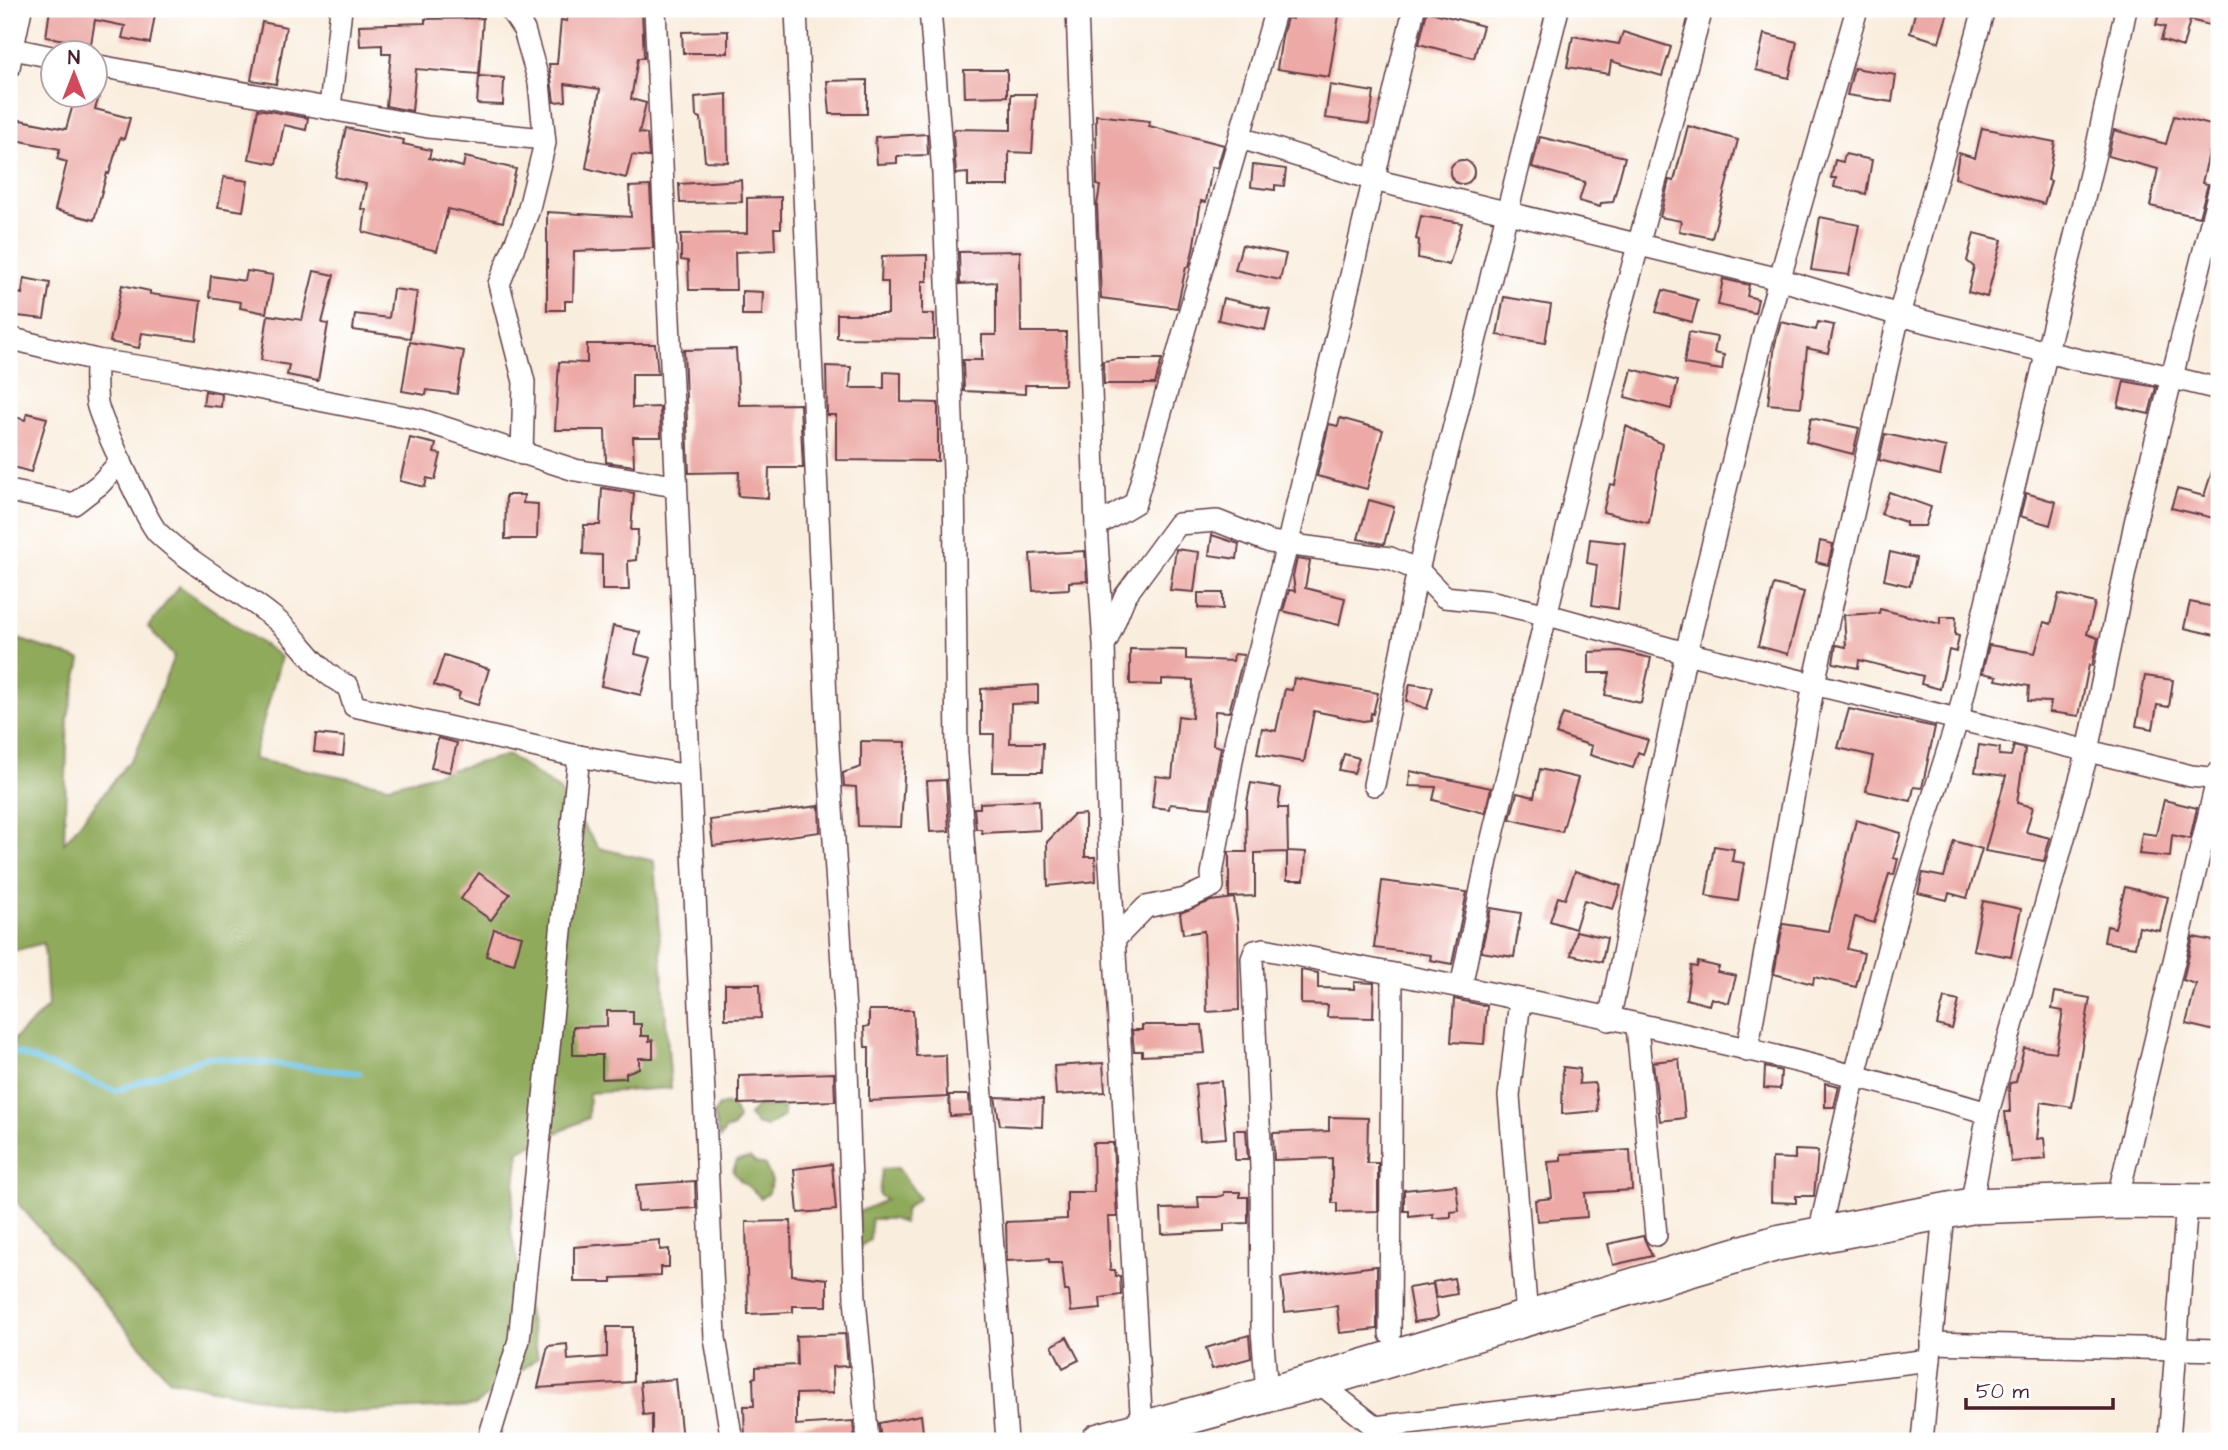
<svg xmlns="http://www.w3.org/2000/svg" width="2228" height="1450" font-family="'Architects Daughter',sans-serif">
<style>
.forest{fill:#90aa5c;stroke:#6d6444;stroke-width:2}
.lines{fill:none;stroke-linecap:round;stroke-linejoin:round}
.stream{stroke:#67c2e4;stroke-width:6}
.building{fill:#eca9a5}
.minor-casing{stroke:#643e46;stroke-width:24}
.trunk-casing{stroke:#643e46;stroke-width:38}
.minor{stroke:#fff;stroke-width:21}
.trunk{stroke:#fff;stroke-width:35}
</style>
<rect width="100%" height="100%" fill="#fff"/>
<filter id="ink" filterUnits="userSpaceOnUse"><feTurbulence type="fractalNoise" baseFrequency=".0143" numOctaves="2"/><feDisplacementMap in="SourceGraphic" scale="14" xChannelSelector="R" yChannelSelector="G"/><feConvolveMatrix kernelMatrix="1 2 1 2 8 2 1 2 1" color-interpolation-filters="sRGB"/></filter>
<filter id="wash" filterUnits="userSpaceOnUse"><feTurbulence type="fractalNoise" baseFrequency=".00686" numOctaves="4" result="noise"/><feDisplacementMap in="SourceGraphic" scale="28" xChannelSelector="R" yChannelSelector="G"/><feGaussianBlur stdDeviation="1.57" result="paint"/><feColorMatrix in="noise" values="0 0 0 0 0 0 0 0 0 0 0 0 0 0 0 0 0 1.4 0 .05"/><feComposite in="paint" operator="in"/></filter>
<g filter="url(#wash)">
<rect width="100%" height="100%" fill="#f9eddd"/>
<!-- forest -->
<g class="forest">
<polygon points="179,586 281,657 253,759 389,786 508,755 558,789 599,848 654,861 671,1088 589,1093 588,1118 519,1151 510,1227 538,1357 475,1406 331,1413 170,1380 9,1193 9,1044 48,1007 44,943 9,952 9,636 81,660 68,716 64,843 136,753 174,656 148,627"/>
<polygon points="726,1104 733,1107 738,1118 734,1127 725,1130 720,1138 713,1115 719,1106"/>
<polygon points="758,1106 783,1108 784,1116 766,1127 756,1124 749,1115"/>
<path d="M750,1158L756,1163L765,1165L772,1181L768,1194L760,1198C752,1186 741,1185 733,1171L737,1161Z"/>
<polygon points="898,1168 919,1198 906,1208 903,1223 892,1219 871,1219 870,1240 854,1250 859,1212 886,1200 879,1195 882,1169"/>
</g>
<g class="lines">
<!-- stream -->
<polyline class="stream" points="9,1050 116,1091 207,1057 359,1073"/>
</g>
<g id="blocks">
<!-- building -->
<g class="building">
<polygon points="50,9 156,9 150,43 122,38 125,26 95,20 91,44 46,37"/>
<polygon points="568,9 642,10 644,58 638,58 631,99 646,103 639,133 647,134 649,157 632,155 626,178 586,168 600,89 565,84 566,101 554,102 549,64 557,64 561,20 567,21"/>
<polygon points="1294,9 1340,9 1329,77 1277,69 1282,36 1287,18 1293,19"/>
<polygon points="1916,9 1949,9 1939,42 1910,33"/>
<polygon points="2160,9 2218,9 2213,26 2190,20 2183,47 2161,40 2165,27 2156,25"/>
<polygon points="1427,11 1483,26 1474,58 1419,44"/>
<polygon points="483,18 479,74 416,69 412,111 386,106 391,54 382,54 382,45 360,46 359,25 425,23 425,19"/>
<polygon points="262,22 286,27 276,84 251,80"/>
<polygon points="728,31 728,53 683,53 682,32"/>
<polygon points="1623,32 1671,47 1662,76 1611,61 1609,74 1567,67 1573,36 1619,44"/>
<polygon points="1764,34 1797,42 1789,78 1756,70"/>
<polygon points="1854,68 1896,75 1892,102 1847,95"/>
<polygon points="964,70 1007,70 1007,96 965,97"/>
<polygon points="479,76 504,78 503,105 477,104"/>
<polygon points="867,80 867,114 830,114 827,81"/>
<polygon points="1330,85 1374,92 1369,124 1325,118"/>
<polygon points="76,94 100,94 95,109 130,118 124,139 120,138 109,174 107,173 94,220 55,210 67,162 57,159 60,149 11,139 15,119 66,129"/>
<polygon points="727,94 728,162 705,161 701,118 696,116 695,97"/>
<polygon points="1011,94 1036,94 1032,153 1009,152 1009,186 968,186 968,173 956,174 953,133 955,129 1011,130"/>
<polygon points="258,109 308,118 306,130 284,125 276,164 249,159"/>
<polygon points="1096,115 1150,121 1149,126 1224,145 1217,168 1212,167 1206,202 1201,201 1193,250 1189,267 1186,267 1177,308 1101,298 1097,205 1100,186 1097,185"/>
<polygon points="2174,116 2219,127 2219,142 2215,154 2209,153 2202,183 2208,184 2199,217 2150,206 2158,169 2108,156 2114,130 2166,144"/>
<polygon points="1688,126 1738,140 1712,238 1679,231 1681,221 1660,217 1669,180 1674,181"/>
<polygon points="346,128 404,140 403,144 431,150 429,158 463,167 465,157 516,169 503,222 448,209 437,251 363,232 366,209 361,209 366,184 335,177"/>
<polygon points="1982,128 2055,142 2048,180 2051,181 2044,204 1955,178 1959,153 1975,158"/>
<polygon points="927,134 928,155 897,156 897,163 877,164 875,137"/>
<polygon points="1540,137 1625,157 1613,202 1601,203 1600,207 1579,201 1585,182 1532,167"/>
<polygon points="1845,154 1872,160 1866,194 1834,187 1836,178 1831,178 1835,160 1843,162"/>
<circle cx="1462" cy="172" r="12"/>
<polygon points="1253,165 1286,169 1284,186 1275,185 1275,190 1251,187"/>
<polygon points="224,177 248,181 243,211 218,207"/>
<polygon points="741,180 742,202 680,203 679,184"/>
<polygon points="650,186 653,248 574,251 573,301 565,301 565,310 547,310 547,212 631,217 629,187"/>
<polygon points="781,197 781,228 774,228 775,250 735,252 736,290 689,290 688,261 681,260 681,234 747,233 747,198"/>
<polygon points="1421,216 1462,223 1449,265 1418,258 1419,240 1416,239"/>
<polygon points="1820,217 1859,225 1849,275 1811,270"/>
<polygon points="1974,233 2002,240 1987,297 1968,292 1974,267 1967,261"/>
<polygon points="1242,245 1286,254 1280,280 1235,270"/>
<polygon points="1020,251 1021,332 1066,332 1065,385 1025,385 1025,394 964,391 963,360 982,360 982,335 996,335 996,282 960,284 959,252"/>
<polygon points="927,255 927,281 922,281 922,314 934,314 934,339 837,338 837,314 888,314 888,282 881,282 882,256"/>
<polygon points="247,271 273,275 266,313 240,308 241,302 209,297 211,276 245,281"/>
<polygon points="314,271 334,275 322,323 328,324 318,381 287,375 289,365 261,360 268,315 302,320"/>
<polygon points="24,278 50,283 44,319 9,315 9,291 22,294"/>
<polygon points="1723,279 1749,285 1747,296 1758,299 1755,313 1718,305"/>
<polygon points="122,285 150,291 150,294 201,301 196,340 142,333 139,348 110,342"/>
<polygon points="393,289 417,292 410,338 353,330 355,314 389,318"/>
<polygon points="1663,290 1698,300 1692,322 1656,312"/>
<polygon points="742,291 763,292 762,315 742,315"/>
<polygon points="1504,297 1551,305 1545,343 1497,335"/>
<polygon points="1223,298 1270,309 1265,330 1218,320"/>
<polygon points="1781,322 1816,330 1818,322 1834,325 1828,353 1807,348 1801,407 1768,404 1775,344"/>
<polygon points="1689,332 1717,337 1714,353 1724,355 1722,370 1684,364"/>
<polygon points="410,342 464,351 457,394 427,390 426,395 402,391"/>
<polygon points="587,344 655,344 658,374 632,374 632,408 660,407 661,437 633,437 634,466 606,462 605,430 555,430 559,362 587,363"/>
<polygon points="736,349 739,405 800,404 803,468 769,468 768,498 738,496 739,472 689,473 684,350"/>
<polygon points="1118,359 1162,359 1155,384 1104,384 1103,361"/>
<polygon points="826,366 851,367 850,388 884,388 884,372 901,373 901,402 938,403 938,461 836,460 836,415 827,415"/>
<polygon points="1632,369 1678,381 1671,409 1625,397"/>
<polygon points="2124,381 2156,387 2149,414 2118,407"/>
<polygon points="205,391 222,394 221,407 203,405"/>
<polygon points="27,413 47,418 31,472 9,466 9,415 25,420"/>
<polygon points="1340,418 1383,430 1367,489 1317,476 1329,424 1338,426"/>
<polygon points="1811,418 1859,428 1853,454 1806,442"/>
<polygon points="1626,426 1662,444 1649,523 1603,512 1610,484 1615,485"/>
<polygon points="1885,434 1946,447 1940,475 1879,460"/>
<polygon points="410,438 436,444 434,453 441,454 435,480 427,478 425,487 400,481"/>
<polygon points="2216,459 2219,460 2218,519 2171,508 2177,489 2204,496"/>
<polygon points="602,488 634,493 631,530 638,530 636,560 628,561 629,590 602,590 602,555 583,554 584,525 600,525"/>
<polygon points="1889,492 1931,507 1925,526 1906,526 1906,522 1881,514"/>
<polygon points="2026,493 2056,502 2050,525 2020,516"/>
<polygon points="506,495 524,495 523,503 538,504 537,539 505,539"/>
<polygon points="1369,500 1394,507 1384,544 1358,539"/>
<polygon points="1212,535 1239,544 1237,559 1209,555"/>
<polygon points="1590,539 1625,543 1618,609 1592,605 1597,565 1587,563"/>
<polygon points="1820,541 1833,544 1828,565 1816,562"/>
<polygon points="1176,549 1199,552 1194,592 1170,590"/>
<polygon points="1085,551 1087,581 1069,582 1069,589 1033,591 1030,554"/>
<polygon points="1890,552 1916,558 1910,586 1884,580"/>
<polygon points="1297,559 1310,561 1305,588 1345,598 1339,625 1283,611 1289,590 1295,591 1293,576"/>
<polygon points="1774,584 1804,592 1788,654 1758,646"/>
<polygon points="1198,593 1223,593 1223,609 1198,608"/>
<polygon points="2059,594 2095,603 2087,634 2098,638 2092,666 2089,665 2079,716 2049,712 2051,702 2028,701 2029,686 1996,680 1997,676 1982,673 1989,645 2035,653 2044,622 2051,624"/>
<polygon points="2190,602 2219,608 2219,636 2184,628"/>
<polygon points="1880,609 1940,624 1940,617 1956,617 1955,635 1959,636 1956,652 1949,650 1940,689 1921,684 1923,676 1859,660 1858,668 1833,663 1836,645 1846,647 1844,615 1879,613"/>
<polygon points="613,626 640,632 635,654 651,658 641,695 601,686"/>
<polygon points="1130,649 1186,650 1186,659 1233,661 1234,654 1244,655 1229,712 1215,711 1213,745 1221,747 1210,808 1170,804 1169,809 1152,807 1156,776 1172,778 1178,716 1192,718 1193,680 1162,679 1162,685 1130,684"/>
<polygon points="1620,651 1651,658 1641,703 1605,695 1610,673 1589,673 1589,652"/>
<polygon points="444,655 489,669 478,705 458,699 460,693 434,685"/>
<polygon points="2145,676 2173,680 2169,707 2157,705 2153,729 2136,726"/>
<polygon points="1294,678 1378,693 1373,714 1371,713 1370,720 1363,721 1314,711 1304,762 1257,754 1262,728 1276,731 1285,689 1292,690"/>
<polygon points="1410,684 1433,687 1427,709 1406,701"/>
<polygon points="1038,685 1038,703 1011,704 1010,743 1043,743 1042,772 993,772 994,734 981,734 981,689"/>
<polygon points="1849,709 1935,727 1922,788 1914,787 1911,801 1866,791 1873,756 1838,748"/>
<polygon points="1563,714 1648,740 1643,754 1638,752 1633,768 1590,755 1592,746 1556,734"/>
<polygon points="316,734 345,737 343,756 314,752"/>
<polygon points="438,738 457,743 450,772 431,768"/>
<polygon points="861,741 906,742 901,827 858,826 856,787 844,786 843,773 861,767"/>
<polygon points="1979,745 2000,748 1999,755 2011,756 2014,746 2025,749 2017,803 2033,807 2026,832 2050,838 2044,861 1985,851 2006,776 1975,772"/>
<polygon points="1344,754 1359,758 1354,773 1339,770"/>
<polygon points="1540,769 1578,778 1562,832 1510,819 1517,793 1534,797"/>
<polygon points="1410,771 1491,788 1485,813 1433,800 1436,787 1409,786"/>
<polygon points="946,780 949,831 930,832 927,781"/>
<polygon points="1251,783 1281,788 1278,808 1287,808 1288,851 1306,852 1304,880 1287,880 1287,852 1255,853 1255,896 1229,897 1229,852 1247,852 1246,808"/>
<polygon points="1039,800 1040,830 982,833 981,829 976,829 974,808 980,808 980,803"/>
<polygon points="2164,800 2197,808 2190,839 2172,835 2170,857 2139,854 2142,833 2156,835"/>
<polygon points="819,806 820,832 713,846 710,820"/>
<polygon points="1085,814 1085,857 1095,857 1096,881 1048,886 1047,842 1073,815"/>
<polygon points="1856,820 1901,833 1893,858 1898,859 1894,875 1889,874 1874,923 1855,917 1847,949 1864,953 1856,987 1814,977 1813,984 1774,974 1783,924 1829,931"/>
<polygon points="1954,841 1982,849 1967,898 1949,893 1947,900 1918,893 1923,873 1944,877"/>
<polygon points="1714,846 1734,849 1732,861 1744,863 1738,901 1706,896"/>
<polygon points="1575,871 1621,886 1613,909 1584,900 1575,929 1550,921 1558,897 1565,899"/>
<polygon points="479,873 510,894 491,920 461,899"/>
<polygon points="1382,881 1467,892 1452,964 1430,960 1431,955 1374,948"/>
<polygon points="2125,887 2168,897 2160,931 2139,927 2135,947 2104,942 2107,926 2115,928"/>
<polygon points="1234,898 1238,926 1239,1010 1207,1012 1204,931 1183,934 1180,913 1211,901"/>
<polygon points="1983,901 2021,909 2011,957 1973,950"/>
<polygon points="1491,908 1521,913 1514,957 1481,952"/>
<polygon points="494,929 522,936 514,964 486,956"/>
<polygon points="1576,931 1607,938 1602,962 1571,955"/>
<polygon points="2193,937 2219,942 2219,1032 2186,1024 2196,984 2183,980"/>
<polygon points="1698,962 1719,967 1717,972 1736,976 1729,1003 1711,998 1709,1005 1686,999 1691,966 1697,967"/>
<polygon points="1301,970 1318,973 1318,988 1354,989 1354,982 1374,983 1373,1018 1327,1017 1328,1005 1301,1004"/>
<polygon points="725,984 760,984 761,1018 725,1019"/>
<polygon points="2055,992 2090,998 2072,1107 2041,1102 2037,1139 2044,1138 2046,1159 2011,1162 2005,1112 2010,1112 2009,1087 2010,1083 2016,1082 2024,1048 2056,1052 2063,1011 2052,1009"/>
<polygon points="1944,998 1959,1001 1952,1029 1937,1025"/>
<polygon points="1454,999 1487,1006 1484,1044 1451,1042"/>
<polygon points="869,1010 913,1010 916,1056 946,1055 947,1097 869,1101 869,1047 865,1047 864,1027 869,1026"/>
<polygon points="607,1011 633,1011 633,1024 641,1024 641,1036 649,1036 649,1041 653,1040 653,1058 639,1058 639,1068 626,1073 626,1078 602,1079 602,1055 573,1055 573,1027 607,1026"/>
<polygon points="1142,1025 1202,1025 1205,1053 1142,1056 1142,1051 1134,1051 1132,1030 1142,1030"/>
<polygon points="1679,1059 1685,1118 1660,1121 1653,1062"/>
<polygon points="1103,1063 1105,1092 1056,1095 1054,1066"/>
<polygon points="1563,1067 1580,1069 1579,1084 1595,1083 1598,1111 1562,1114"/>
<polygon points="1765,1067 1781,1071 1780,1089 1764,1088"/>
<polygon points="834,1073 835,1101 739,1104 739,1076"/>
<polygon points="1221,1081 1226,1138 1200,1140 1195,1084"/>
<polygon points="1825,1083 1839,1086 1834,1107 1825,1107"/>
<polygon points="949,1095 969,1095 970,1115 950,1116"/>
<polygon points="995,1097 1043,1099 1042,1127 1000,1125"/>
<polygon points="1329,1117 1368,1118 1367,1163 1378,1163 1378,1211 1337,1212 1337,1203 1332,1203 1332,1158 1274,1160 1273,1133 1329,1131"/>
<polygon points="1234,1130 1246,1130 1248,1160 1235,1160"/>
<polygon points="1093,1143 1113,1143 1117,1217 1108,1217 1110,1270 1115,1270 1116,1276 1120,1276 1121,1295 1100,1298 1101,1309 1071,1312 1069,1291 1065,1291 1062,1263 1049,1263 1049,1259 1007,1261 1006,1222 1067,1219 1067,1192 1094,1192"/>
<polygon points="1630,1150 1632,1190 1585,1193 1587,1217 1537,1221 1535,1200 1552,1198 1548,1162 1561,1161 1561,1154"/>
<polygon points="1795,1150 1818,1151 1814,1196 1796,1196 1796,1203 1771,1202 1772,1158 1795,1159"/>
<polygon points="832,1164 836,1210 798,1213 794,1169"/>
<polygon points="695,1181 696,1208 638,1211 636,1185"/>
<polygon points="1456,1185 1459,1211 1451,1212 1451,1217 1433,1218 1433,1214 1409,1217 1409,1211 1404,1211 1404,1190"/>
<polygon points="1224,1192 1240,1192 1240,1197 1248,1197 1248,1223 1224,1224 1224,1231 1162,1234 1161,1209 1199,1208 1198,1197 1217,1197 1224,1195"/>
<polygon points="791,1221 792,1275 827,1279 827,1306 793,1306 793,1312 748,1314 746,1222"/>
<polygon points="1643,1236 1652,1256 1613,1265 1608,1244"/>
<polygon points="660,1240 660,1250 669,1249 669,1267 661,1267 661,1276 612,1278 612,1282 574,1282 574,1247"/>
<polygon points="1377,1266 1377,1329 1340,1333 1337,1306 1285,1312 1281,1278"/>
<polygon points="1454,1278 1457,1294 1436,1298 1433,1282"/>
<polygon points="1433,1284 1438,1316 1434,1319 1414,1322 1408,1288"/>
<polygon points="607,1327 633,1327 633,1382 538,1388 548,1346 567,1344 568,1360 607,1357"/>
<polygon points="845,1334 848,1366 832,1367 833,1393 796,1394 796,1425 853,1421 855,1441 745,1441 744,1406 754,1406 753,1378 756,1377 756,1367 797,1365 796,1336"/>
<polygon points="1249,1335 1251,1358 1212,1369 1206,1348"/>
<polygon points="1067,1337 1079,1360 1063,1368 1052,1346"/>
<polygon points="676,1379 682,1441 652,1441 652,1414 643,1415 640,1382"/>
<polygon points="921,1415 924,1441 881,1441 879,1423"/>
</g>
</g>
</g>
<g filter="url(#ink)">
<use href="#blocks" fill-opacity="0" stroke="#643e46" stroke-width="2"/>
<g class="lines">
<!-- minor casing -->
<g class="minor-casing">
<g id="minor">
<polyline points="510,9 524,30 539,82 545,143 528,212 499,284 524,382 522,454"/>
<polyline points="655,9 715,1338 732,1441"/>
<polyline points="796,9 828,746 845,1011 855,1299 868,1441"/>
<polyline points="930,9 943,174 954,471 957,753 1007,1441"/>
<polyline points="1077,9 1096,526 1104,645 1109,847 1142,1430"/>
<polyline points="9,48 52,57"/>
<polyline points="94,65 428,127 544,139"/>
<polyline points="9,67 21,9"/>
<polyline points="330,107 341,9"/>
<polyline points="1241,138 1374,180 1779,279 1899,315 2079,360 2145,371 2219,389"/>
<path d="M9,338L96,360C96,374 95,389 97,403C100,419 147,522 158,533C193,566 237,588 274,618C301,639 316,673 348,686L354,706L568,754L689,776"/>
<polyline points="96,360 176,372 421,420 575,470 675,486"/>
<polyline points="9,491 74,504 100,484 121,461"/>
<polyline points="1096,526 1135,503 1276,9"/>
<polyline points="1107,640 1125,596 1178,524 1217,521 1270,542 1390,558 1418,570 1444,597 1493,602 1548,615 1686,653 2191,776 2219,779"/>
<polyline points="1374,785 1418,570 1558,9"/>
<polyline points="1115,939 1146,907 1185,899 1213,886 1212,874 1236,738 1288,542 1414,9"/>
<polyline points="1461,987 1488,855 1615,331 1702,9"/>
<polyline points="1520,1000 1509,1096 1527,1317"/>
<polyline points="1609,1020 1686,653 1764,333 1857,9"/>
<polyline points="1637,1026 1656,1235"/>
<polyline points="1747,1051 1814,683 1899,315 1984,9"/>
<polyline points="2117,1201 2219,772"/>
<polyline points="1971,1206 1988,1113 2088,751 2135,523 2219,191"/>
<polyline points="1819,1234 1855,1075 1903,892 1958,718 2098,141 2126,9"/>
<polyline points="1390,1334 1392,974"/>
<polyline points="1931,1343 2219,1350"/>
<polyline points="1317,1381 1393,1441"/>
<path d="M1267,1393L1262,1330L1261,1167L1252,959L1255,951L1264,949C1507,995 1751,1043 1988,1113"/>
<polyline points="1375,1427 1930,1360"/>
<polyline points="488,1441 519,1340 579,756"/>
<polyline points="1922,1441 1944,1213"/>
<polyline points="2169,1441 2187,1201"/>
</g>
</g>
<!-- trunk casing -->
<g class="trunk-casing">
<polyline id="trunk" points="1099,1441 1317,1381 1777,1243 1971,1206 2117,1201 2219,1202"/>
</g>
<!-- minor -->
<use href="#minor" class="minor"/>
<!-- trunk -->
<use href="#trunk" class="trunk"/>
</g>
</g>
<!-- margin -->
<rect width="2228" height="1450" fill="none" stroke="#fff" stroke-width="35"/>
<!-- north arrow -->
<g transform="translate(74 74)"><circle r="33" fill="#ffffff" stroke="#b7a5aa" stroke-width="2"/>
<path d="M0-5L12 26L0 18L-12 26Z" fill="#d1495b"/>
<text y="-10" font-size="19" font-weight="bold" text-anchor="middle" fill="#4a1f2b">N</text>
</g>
<!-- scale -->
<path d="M1966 1398v10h147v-10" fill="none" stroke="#4a1f2b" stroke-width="3.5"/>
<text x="1976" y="1398" font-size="21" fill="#4a1f2b" stroke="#ffffff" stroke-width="5" paint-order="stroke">50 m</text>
</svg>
